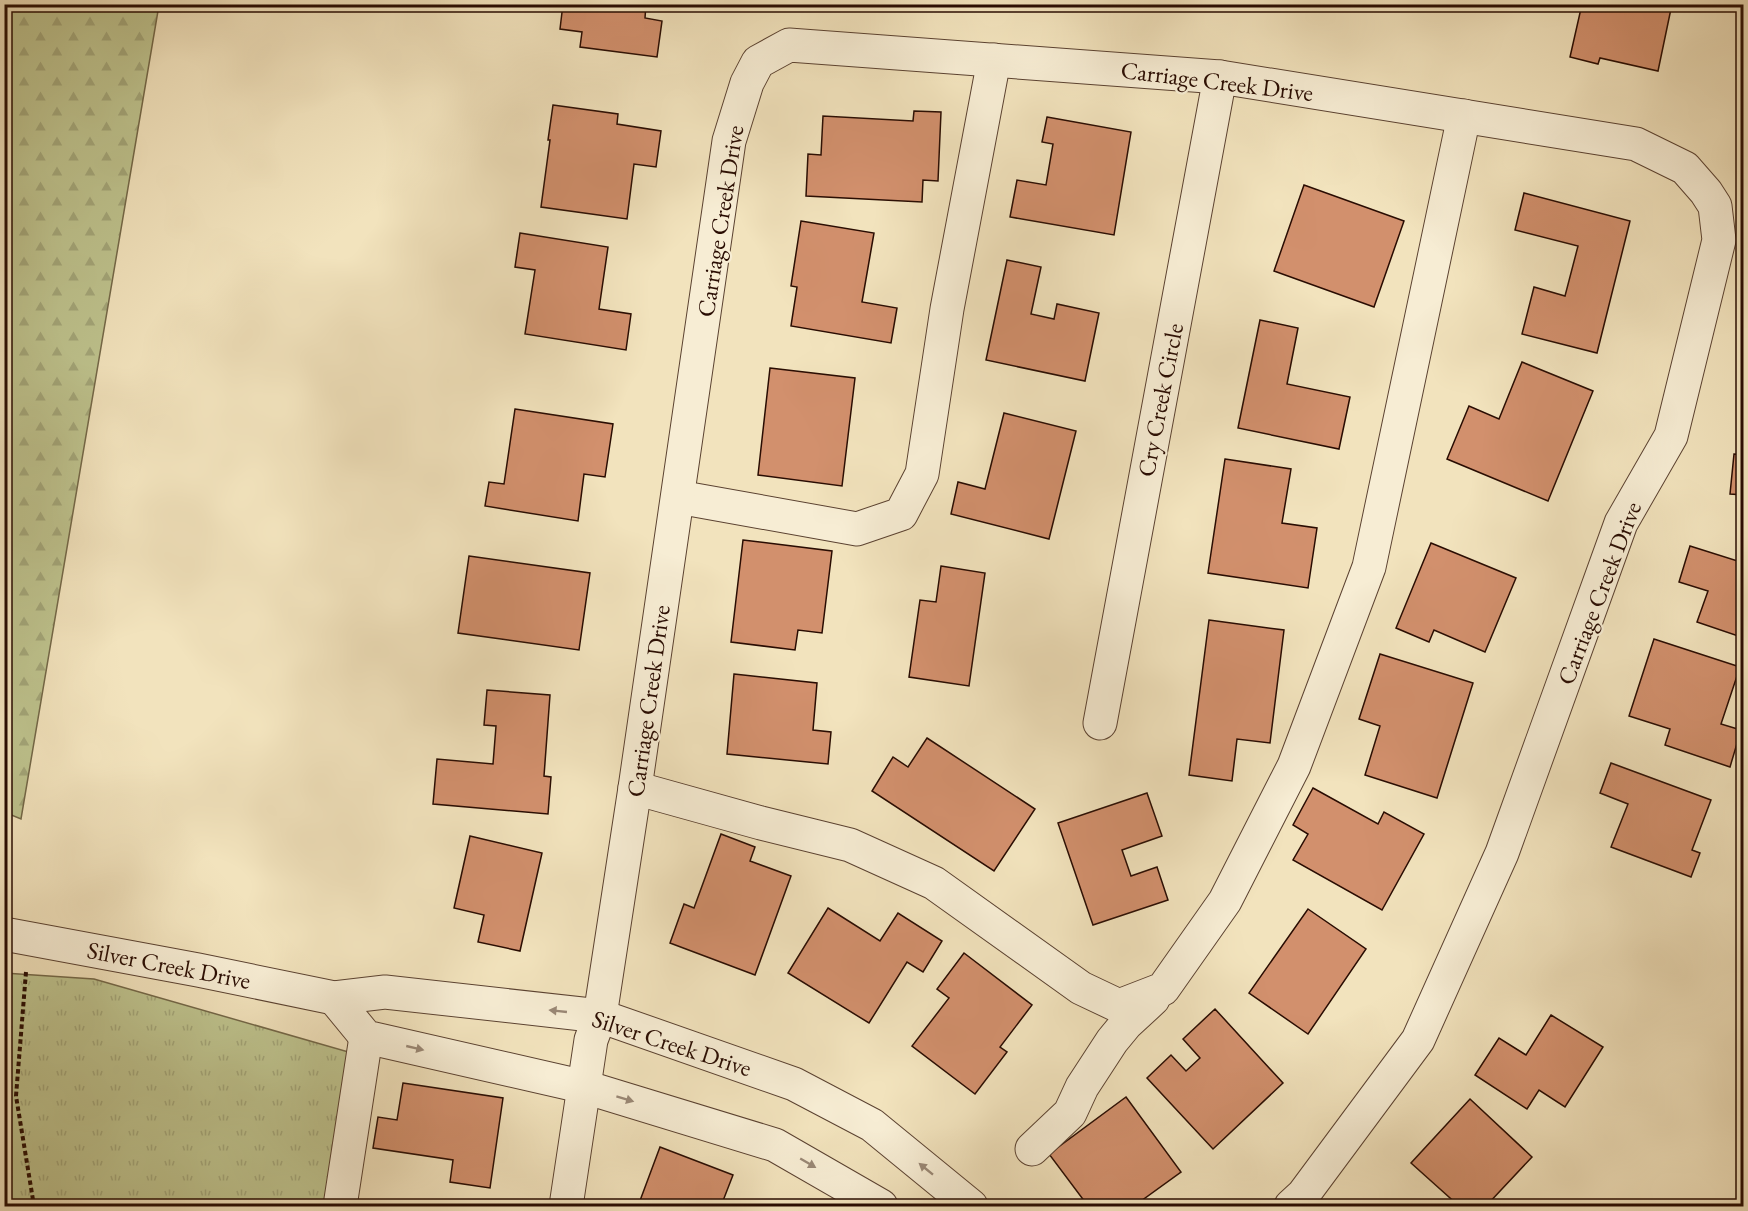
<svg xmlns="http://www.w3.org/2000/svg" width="1748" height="1211" font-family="'EB Garamond',serif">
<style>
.grass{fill:url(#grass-tufts);stroke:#746848;stroke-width:1.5}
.forest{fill:url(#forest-firs);stroke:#746848;stroke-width:1.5}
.building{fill:#d2906d;stroke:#290c02;stroke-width:1.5}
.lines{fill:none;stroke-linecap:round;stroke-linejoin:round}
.minor-casing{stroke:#5b4231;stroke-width:35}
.path{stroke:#290c02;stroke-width:4;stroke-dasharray:4.5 3;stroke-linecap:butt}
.minor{stroke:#f7edd4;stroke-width:33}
.oneway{fill:#9a8876}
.labels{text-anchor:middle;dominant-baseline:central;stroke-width:4.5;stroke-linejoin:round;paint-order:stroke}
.street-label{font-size:24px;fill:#290c02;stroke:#f7edd4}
</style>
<defs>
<pattern id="grass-tufts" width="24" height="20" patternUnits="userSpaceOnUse" patternTransform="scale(1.5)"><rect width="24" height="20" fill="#bec38e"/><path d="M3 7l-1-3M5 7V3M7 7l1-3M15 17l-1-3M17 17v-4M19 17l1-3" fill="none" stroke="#a3a679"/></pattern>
<pattern id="forest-firs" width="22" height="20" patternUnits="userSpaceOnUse" patternTransform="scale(1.5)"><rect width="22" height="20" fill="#bec38e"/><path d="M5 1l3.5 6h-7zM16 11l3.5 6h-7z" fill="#a3a679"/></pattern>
</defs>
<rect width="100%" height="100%" fill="#f2e3bd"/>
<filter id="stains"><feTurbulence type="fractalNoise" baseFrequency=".00333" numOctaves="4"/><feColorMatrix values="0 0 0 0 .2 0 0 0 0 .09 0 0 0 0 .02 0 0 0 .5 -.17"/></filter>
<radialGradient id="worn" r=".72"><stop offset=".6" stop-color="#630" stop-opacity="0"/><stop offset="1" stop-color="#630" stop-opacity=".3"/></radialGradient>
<!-- grass -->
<polygon class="grass" points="4,973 94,979 352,1053 326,1206 5,1206"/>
<!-- forest -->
<polygon class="forest" points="4,5 159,5 21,819 4,812"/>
<!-- building -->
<g class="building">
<polygon points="563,4 646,4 645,18 662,21 657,57 580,47 582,32 560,29"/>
<polygon points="1582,4 1672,4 1658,71 1600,58 1598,64 1570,57"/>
<polygon points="553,105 618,114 617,124 661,131 656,167 634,164 627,219 541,207 550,140 548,140"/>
<polygon points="914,111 941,112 938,181 923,180 922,202 806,196 808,154 821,155 823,116 913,121"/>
<polygon points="1047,117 1131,132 1114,235 1010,217 1017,180 1046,185 1053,144 1042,142"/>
<polygon points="1304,185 1404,221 1374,307 1274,271"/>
<polygon points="1524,193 1630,221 1597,353 1522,334 1534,287 1565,296 1578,246 1515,230"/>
<polygon points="801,221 874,233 862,302 897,308 891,343 791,326 797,287 791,286"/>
<polygon points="520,233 608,247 599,309 631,314 626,350 525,334 535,270 515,267"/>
<polygon points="1007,260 1041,267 1031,314 1054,319 1057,304 1099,313 1085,381 986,360"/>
<polygon points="1260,320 1298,328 1287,384 1350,397 1339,449 1238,428"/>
<polygon points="1522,362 1593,391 1548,501 1447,459 1469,406 1499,419"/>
<polygon points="770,368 855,378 842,486 758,475"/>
<polygon points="515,409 613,424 605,477 584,474 578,521 485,506 489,482 504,484"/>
<polygon points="1004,413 1076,431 1049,539 951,514 958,482 985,489"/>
<polygon points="1734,454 1744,455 1744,495 1730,494"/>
<polygon points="1225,459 1291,469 1282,523 1317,528 1308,588 1208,573"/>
<polygon points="743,540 832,551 822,633 798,630 795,650 731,642"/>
<polygon points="1431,543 1516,578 1485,652 1434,630 1429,642 1396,628"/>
<polygon points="1690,546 1744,563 1744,638 1697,622 1708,591 1679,582"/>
<polygon points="469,556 590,573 579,650 458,633"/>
<polygon points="941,566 985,573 969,686 909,677 920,600 936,602"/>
<polygon points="1209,620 1284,630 1270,743 1237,739 1232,781 1189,775"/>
<polygon points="1654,639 1740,667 1721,724 1741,730 1730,767 1665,745 1670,729 1629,716"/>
<polygon points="1380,654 1473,683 1437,798 1365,775 1380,726 1359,719"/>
<polygon points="734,674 817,683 813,730 831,732 828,764 727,754"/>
<polygon points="487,690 550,695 544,776 551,777 548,814 433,804 437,759 493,764 496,726 484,725"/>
<polygon points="927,738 1035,809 994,871 872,791 893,757 908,767"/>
<polygon points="1611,763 1711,800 1692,850 1700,853 1691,877 1611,847 1628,804 1600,793"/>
<polygon points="1313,788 1378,824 1384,812 1424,834 1382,910 1293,860 1308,834 1293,825"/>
<polygon points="1147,793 1162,836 1122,850 1131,876 1157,867 1168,900 1093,925 1058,823"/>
<polygon points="721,834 755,847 750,861 791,876 755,975 670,943 684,904 694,908"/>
<polygon points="470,836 542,853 520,951 478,942 484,915 454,908"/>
<polygon points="828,908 880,941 898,913 942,941 923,972 907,962 869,1023 788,973"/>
<polygon points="1308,909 1366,949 1308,1034 1249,993"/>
<polygon points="964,953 1032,1005 1000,1047 1007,1052 975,1094 912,1046 949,998 937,989"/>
<polygon points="1215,1009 1283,1083 1213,1149 1147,1078 1171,1055 1186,1071 1200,1058 1183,1039"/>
<polygon points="1551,1015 1603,1047 1565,1107 1539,1090 1527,1109 1475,1075 1499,1038 1526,1055"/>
<polygon points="403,1083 503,1098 490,1188 450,1182 453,1160 373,1148 378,1117 397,1120"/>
<polygon points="1126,1097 1181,1172 1134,1206 1088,1206 1049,1154"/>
<polygon points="1470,1099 1532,1157 1486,1206 1459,1206 1411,1163"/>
<polygon points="660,1147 733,1175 721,1206 638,1206"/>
</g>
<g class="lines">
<!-- minor casing -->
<g class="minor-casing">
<g id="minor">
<polyline points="678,497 857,529 901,514 922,474 947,309 994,60"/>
<polyline points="1100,723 1220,77"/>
<polyline points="635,788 761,823 850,845 934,883 1081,988 1119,1006 1163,989 1225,901 1294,766 1369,567 1464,116"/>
<polyline points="4,934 198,970 334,998 385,992 600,1016 794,1084 872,1125 971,1206"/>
<polyline points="334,998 366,1037 585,1087 775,1145 881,1206"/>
<polyline points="1032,1149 1070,1113 1082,1087 1112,1041 1126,1024 1153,999"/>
<polyline points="340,1206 366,1037"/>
<polyline points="566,1206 591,1040 600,1016 635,788 729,141 747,83 758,62 789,45 1220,77 1636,144 1685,168 1706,192 1715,206 1719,240 1671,436 1621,523 1502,853 1418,1040 1303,1195 1291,1206"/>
</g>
</g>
<!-- path -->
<polyline class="path" points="26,972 16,1096 34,1206"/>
<!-- minor -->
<use href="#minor" class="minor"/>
</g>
<!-- one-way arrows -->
<defs><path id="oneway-solid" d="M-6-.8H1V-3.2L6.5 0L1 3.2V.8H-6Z" transform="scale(1.5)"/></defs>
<g class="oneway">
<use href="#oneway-solid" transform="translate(558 1011) rotate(-174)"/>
<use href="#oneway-solid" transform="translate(415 1048) rotate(13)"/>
<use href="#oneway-solid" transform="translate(625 1099) rotate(17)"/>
<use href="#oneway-solid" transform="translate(808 1163) rotate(30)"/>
<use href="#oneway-solid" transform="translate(926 1169) rotate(-141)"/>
</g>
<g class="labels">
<!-- street labels -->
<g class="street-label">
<text transform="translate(1217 81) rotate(7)">Carriage Creek Drive</text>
<text transform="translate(720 221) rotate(-81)">Carriage Creek Drive</text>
<text transform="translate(1160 400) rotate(-79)">Cry Creek Circle</text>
<text transform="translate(1599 593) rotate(-69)">Carriage Creek Drive</text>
<text transform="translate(648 701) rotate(-82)">Carriage Creek Drive</text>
<text transform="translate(169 965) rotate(11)">Silver Creek Drive</text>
<text transform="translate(672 1043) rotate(18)">Silver Creek Drive</text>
</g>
</g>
<!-- margin -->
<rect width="1748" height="1211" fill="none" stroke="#f2e3bd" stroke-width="24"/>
<rect x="6" y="6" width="1736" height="1199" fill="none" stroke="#290c02" stroke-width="3"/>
<rect x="12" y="12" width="1724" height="1187" fill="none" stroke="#290c02" stroke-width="1.5"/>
<rect width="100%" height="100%" filter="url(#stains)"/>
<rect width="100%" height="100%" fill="url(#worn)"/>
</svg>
